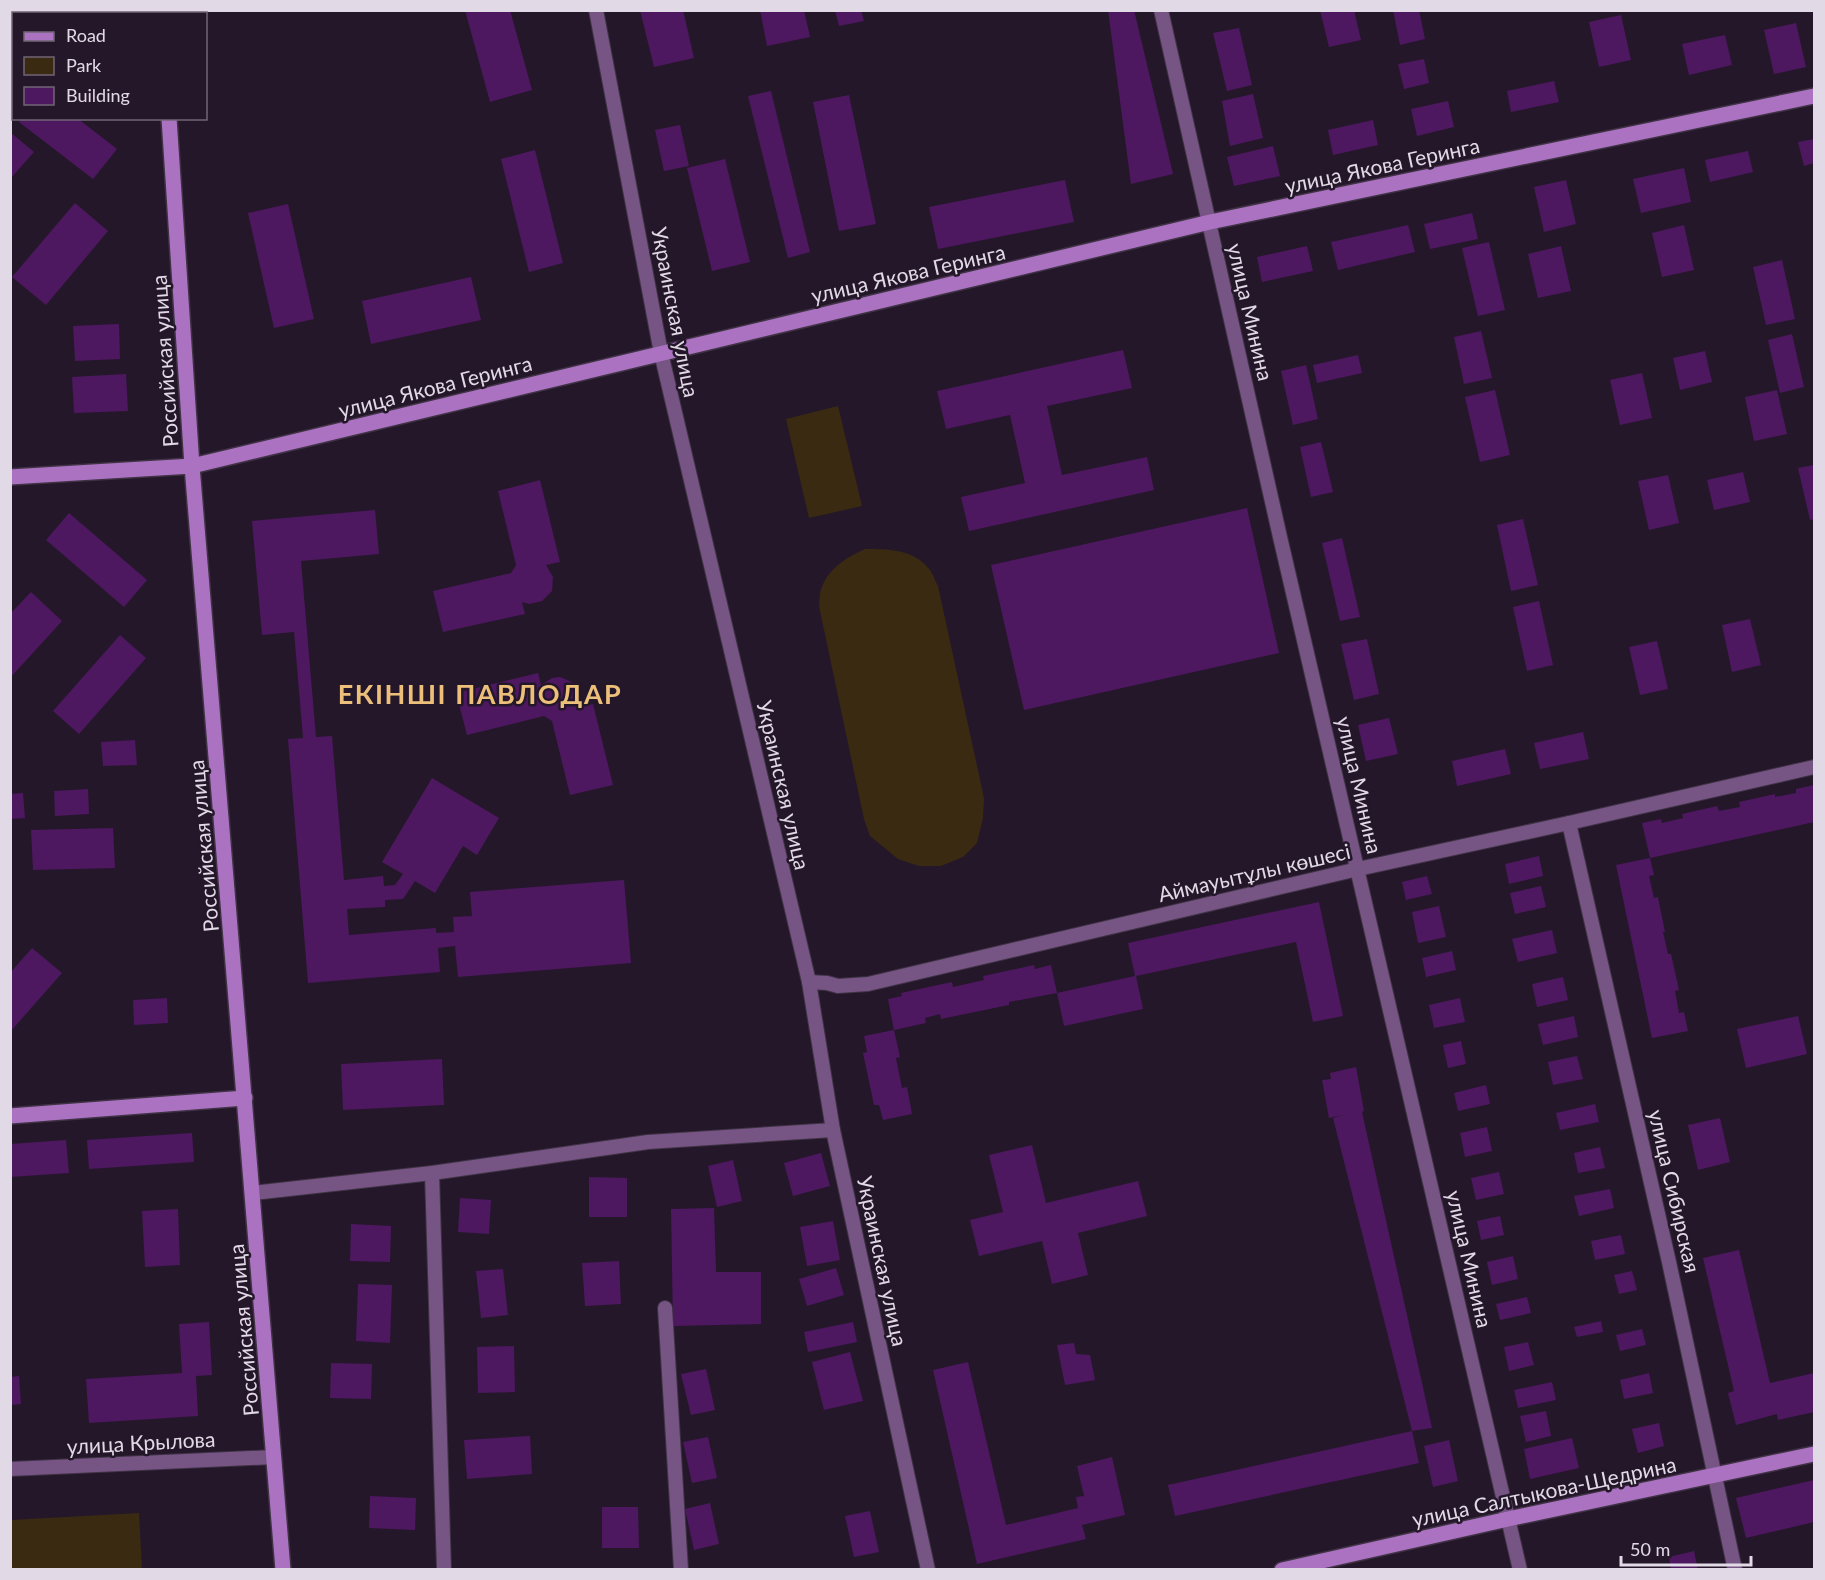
<svg xmlns="http://www.w3.org/2000/svg" width="1825" height="1580" font-family="Lato,sans-serif">
<style>
.green{fill:#3a2a12}
.building{fill:#4d185f}
.lines{fill:none;stroke-linecap:round;stroke-linejoin:round}
.street-casing{stroke:#3f3244;stroke-width:16}
.secondary-casing{stroke:#3f3244;stroke-width:18}
.street{stroke:#765484;stroke-width:14}
.secondary{stroke:#aa72c0;stroke-width:15}
.labels{text-anchor:middle;dominant-baseline:central;stroke-width:5;stroke-linejoin:round;paint-order:stroke}
.street-label{font-size:21px;fill:#e2d9e6;stroke:#24172a}
.district-label{font-size:27px;font-weight:bold;letter-spacing:1.5px;fill:#ecc07b;stroke:#24172a}
</style>
<rect width="100%" height="100%" fill="#24172a"/>
<!-- green -->
<g class="green">
<polygon points="838,406 862,506 809,518 786,419"/>
<path d="M865,549C887,549 914,549 929,569C933,573 935,581 938,586L984,798L983,818L977,843L963,857L941,866H919L898,859L870,836L864,819L819,606C820,600 819,592 822,587C829,568 847,557 865,549Z"/>
<polygon points="139,1513 142,1569 11,1569 11,1520"/>
</g>
<!-- building -->
<g class="building">
<polygon points="27,10 90,10 88,14 25,14"/>
<polygon points="465,10 510,10 532,90 490,102"/>
<polygon points="640,10 683,10 694,58 654,67"/>
<polygon points="760,10 804,10 810,37 767,46"/>
<polygon points="835,10 861,10 864,21 839,26"/>
<polygon points="1108,10 1134,10 1173,174 1131,184"/>
<polygon points="1320,10 1354,10 1361,40 1329,47"/>
<polygon points="1393,10 1419,10 1425,39 1400,45"/>
<polygon points="1621,15 1631,60 1599,67 1589,22"/>
<polygon points="1796,23 1806,67 1774,74 1764,30"/>
<polygon points="14,27 14,67 10,65 10,31"/>
<polygon points="1239,28 1252,85 1227,91 1213,33"/>
<polygon points="1725,35 1732,65 1689,75 1682,44"/>
<polygon points="1424,59 1429,83 1404,89 1398,64"/>
<polygon points="1554,81 1559,102 1511,112 1507,91"/>
<polygon points="771,91 810,252 788,258 748,96"/>
<polygon points="1253,94 1263,138 1230,146 1222,101"/>
<polygon points="849,95 876,224 839,231 813,102"/>
<polygon points="1448,101 1454,127 1417,136 1411,109"/>
<polygon points="21,118 77,118 117,149 93,179 19,122"/>
<polygon points="1373,120 1378,145 1333,155 1328,130"/>
<polygon points="680,125 689,166 664,171 655,130"/>
<polygon points="10,132 34,152 10,179"/>
<polygon points="1814,139 1814,163 1804,166 1798,142"/>
<polygon points="1273,146 1280,176 1234,186 1227,157"/>
<polygon points="535,150 563,263 529,272 501,159"/>
<polygon points="1748,151 1753,172 1710,182 1705,160"/>
<polygon points="725,159 750,262 712,271 687,168"/>
<polygon points="1684,168 1691,202 1641,213 1633,179"/>
<polygon points="1065,180 1074,222 938,249 929,207"/>
<polygon points="1566,180 1576,224 1544,232 1534,187"/>
<polygon points="75,203 108,231 46,305 12,277"/>
<polygon points="288,204 314,319 274,328 248,213"/>
<polygon points="1472,213 1478,239 1430,249 1424,224"/>
<polygon points="1408,225 1415,252 1338,270 1331,242"/>
<polygon points="1684,225 1694,270 1662,277 1652,233"/>
<polygon points="1489,242 1505,310 1478,316 1462,248"/>
<polygon points="1307,246 1313,271 1262,282 1257,257"/>
<polygon points="1561,246 1571,291 1538,298 1528,254"/>
<polygon points="1782,260 1795,319 1766,325 1753,267"/>
<polygon points="471,277 481,320 371,344 362,301"/>
<polygon points="119,324 120,359 75,361 73,326"/>
<polygon points="1481,331 1492,378 1464,384 1454,337"/>
<polygon points="1792,334 1804,387 1780,393 1768,340"/>
<polygon points="1123,350 1132,388 1047,406 1062,475 1147,457 1154,490 969,531 961,497 1025,483 1010,415 946,429 937,391"/>
<polygon points="1705,351 1712,382 1680,390 1673,358"/>
<polygon points="1358,355 1362,373 1317,383 1313,365"/>
<polygon points="1306,365 1318,419 1293,425 1281,371"/>
<polygon points="1642,373 1652,418 1620,425 1610,380"/>
<polygon points="126,374 128,411 74,413 72,377"/>
<polygon points="1495,390 1510,455 1480,462 1465,397"/>
<polygon points="1777,390 1787,434 1754,441 1745,397"/>
<polygon points="1321,442 1333,492 1311,497 1300,447"/>
<polygon points="1814,465 1814,519 1810,520 1798,468"/>
<polygon points="1743,472 1750,502 1714,510 1707,480"/>
<polygon points="1668,475 1679,523 1649,530 1638,481"/>
<polygon points="540,480 560,562 546,565 553,577 552,591 542,601 529,604 522,602 525,614 443,632 433,591 511,573 516,565 498,491"/>
<polygon points="1247,508 1279,653 1024,710 991,565"/>
<polygon points="375,510 379,554 301,561 316,737 332,736 344,880 383,876 384,886 395,885 403,874 382,862 432,778 499,818 477,855 463,846 435,893 415,881 403,899 385,900 385,907 347,909 349,935 436,928 436,933 454,932 453,917 472,916 470,892 624,880 631,963 458,977 455,946 438,948 440,972 308,983 288,739 303,738 294,632 262,635 252,521"/>
<polygon points="69,513 147,580 124,607 46,540"/>
<polygon points="1523,519 1538,585 1511,591 1497,525"/>
<polygon points="1342,538 1360,617 1340,621 1322,543"/>
<polygon points="31,592 62,621 10,678 10,614"/>
<polygon points="1539,601 1553,665 1527,671 1513,607"/>
<polygon points="1750,619 1761,665 1732,672 1722,625"/>
<polygon points="120,635 146,658 79,734 53,711"/>
<polygon points="1367,639 1379,694 1354,700 1341,644"/>
<polygon points="1657,641 1668,689 1640,695 1629,647"/>
<polygon points="538,673 541,685 552,678 560,677 572,682 580,693 579,707 593,704 613,785 570,795 552,721 544,716 467,735 456,693"/>
<polygon points="1389,718 1398,754 1366,761 1358,725"/>
<polygon points="1583,732 1589,759 1540,769 1534,743"/>
<polygon points="135,740 137,765 103,766 101,742"/>
<polygon points="1505,749 1511,774 1457,786 1452,761"/>
<polygon points="1814,785 1814,822 1650,858 1642,823 1661,819 1662,823 1683,818 1682,814 1717,806 1719,811 1740,807 1739,802 1775,794 1775,797 1796,793 1796,789"/>
<polygon points="88,789 89,814 55,816 54,791"/>
<polygon points="23,793 25,818 10,819 10,794"/>
<polygon points="113,828 115,868 33,870 31,830"/>
<polygon points="1539,856 1543,876 1509,884 1505,864"/>
<polygon points="1650,858 1654,875 1649,876 1654,898 1658,897 1665,932 1663,932 1668,954 1671,954 1679,990 1675,991 1679,1013 1684,1012 1688,1031 1652,1038 1616,865"/>
<polygon points="1427,876 1432,894 1406,900 1402,882"/>
<polygon points="1541,886 1546,907 1515,914 1510,893"/>
<polygon points="1319,902 1343,1016 1313,1022 1296,942 1136,976 1143,1009 1064,1026 1057,993 1135,976 1128,943"/>
<polygon points="1439,906 1446,937 1418,943 1412,912"/>
<polygon points="1552,930 1557,953 1518,962 1512,939"/>
<polygon points="32,948 62,973 10,1032 10,973"/>
<polygon points="1452,951 1456,970 1426,977 1422,958"/>
<polygon points="1034,965 1035,969 1051,965 1057,993 1009,1002 1009,1005 941,1019 940,1014 925,1018 926,1023 894,1030 888,999 902,996 901,993 952,982 953,987 984,980 983,976"/>
<polygon points="1563,977 1568,1000 1537,1007 1532,984"/>
<polygon points="167,998 168,1023 134,1025 133,1000"/>
<polygon points="1460,998 1465,1022 1434,1028 1429,1005"/>
<polygon points="1574,1016 1578,1037 1543,1045 1538,1024"/>
<polygon points="1798,1016 1807,1054 1746,1068 1737,1029"/>
<polygon points="894,1030 900,1057 896,1058 902,1088 907,1087 912,1114 883,1120 879,1105 874,1105 863,1053 867,1052 864,1036"/>
<polygon points="1461,1041 1466,1064 1448,1068 1443,1045"/>
<polygon points="1577,1056 1583,1079 1553,1085 1548,1062"/>
<polygon points="442,1059 444,1105 343,1110 341,1064"/>
<polygon points="1356,1067 1364,1111 1362,1112 1432,1428 1412,1431 1419,1463 1175,1516 1168,1485 1412,1431 1333,1118 1343,1115 1329,1118 1322,1080 1331,1079 1330,1073"/>
<polygon points="1486,1085 1490,1104 1458,1111 1454,1093"/>
<polygon points="1595,1104 1599,1122 1560,1130 1556,1113"/>
<polygon points="1720,1118 1730,1162 1698,1170 1688,1125"/>
<polygon points="1487,1127 1492,1151 1465,1157 1460,1133"/>
<polygon points="192,1133 194,1162 89,1169 87,1140"/>
<polygon points="66,1140 69,1173 10,1177 10,1144"/>
<polygon points="1032,1145 1046,1203 1138,1181 1147,1216 1078,1233 1088,1275 1052,1284 1042,1241 979,1256 970,1220 1003,1212 989,1155"/>
<polygon points="1600,1147 1605,1168 1578,1173 1574,1153"/>
<polygon points="821,1153 830,1186 793,1196 784,1163"/>
<polygon points="733,1160 742,1201 717,1207 708,1166"/>
<polygon points="1499,1172 1504,1194 1476,1200 1471,1178"/>
<polygon points="589,1177 627,1178 627,1217 589,1217"/>
<polygon points="1610,1189 1614,1208 1579,1216 1574,1196"/>
<polygon points="460,1198 491,1200 489,1234 458,1232"/>
<polygon points="714,1208 716,1272 761,1272 761,1324 673,1326 671,1209"/>
<polygon points="178,1209 180,1265 145,1267 142,1211"/>
<polygon points="1500,1216 1504,1235 1481,1240 1477,1221"/>
<polygon points="833,1221 840,1260 807,1266 800,1227"/>
<polygon points="351,1224 391,1226 390,1262 350,1261"/>
<polygon points="1621,1235 1625,1254 1595,1260 1591,1241"/>
<polygon points="1739,1250 1770,1383 1814,1373 1814,1412 1778,1420 1777,1414 1736,1425 1728,1393 1734,1391 1703,1258"/>
<polygon points="1513,1256 1518,1279 1492,1285 1487,1262"/>
<polygon points="619,1261 621,1304 585,1306 582,1263"/>
<polygon points="836,1268 844,1295 807,1306 799,1279"/>
<polygon points="503,1269 508,1315 481,1318 476,1271"/>
<polygon points="1632,1271 1637,1290 1619,1294 1614,1275"/>
<polygon points="358,1284 392,1285 390,1343 356,1341"/>
<polygon points="1527,1297 1531,1313 1500,1320 1496,1304"/>
<polygon points="1601,1321 1603,1332 1577,1337 1574,1327"/>
<polygon points="209,1322 212,1375 196,1376 198,1416 89,1423 86,1379 182,1373 179,1324"/>
<polygon points="853,1322 857,1342 808,1352 804,1332"/>
<polygon points="1642,1329 1646,1345 1620,1351 1616,1335"/>
<polygon points="1528,1342 1534,1365 1509,1371 1504,1347"/>
<polygon points="1074,1343 1076,1354 1090,1355 1095,1380 1065,1385 1057,1345"/>
<polygon points="514,1346 515,1392 478,1393 477,1347"/>
<polygon points="850,1352 863,1401 824,1410 812,1362"/>
<polygon points="968,1362 1006,1525 1078,1508 1076,1497 1084,1496 1077,1466 1112,1457 1125,1515 1082,1525 1086,1539 977,1564 933,1370"/>
<polygon points="331,1363 372,1364 371,1399 330,1398"/>
<polygon points="706,1369 715,1410 691,1415 681,1374"/>
<polygon points="1649,1373 1653,1393 1624,1399 1620,1380"/>
<polygon points="19,1376 21,1404 10,1405 10,1377"/>
<polygon points="1552,1382 1556,1400 1518,1408 1514,1390"/>
<polygon points="1546,1411 1551,1436 1526,1442 1520,1416"/>
<polygon points="1659,1423 1664,1446 1638,1453 1632,1429"/>
<polygon points="530,1436 532,1474 467,1479 464,1440"/>
<polygon points="708,1437 717,1478 692,1483 683,1442"/>
<polygon points="1572,1438 1579,1468 1530,1479 1524,1449"/>
<polygon points="1449,1440 1458,1481 1433,1487 1424,1446"/>
<polygon points="1814,1480 1814,1522 1746,1538 1736,1498"/>
<polygon points="370,1496 416,1498 415,1530 369,1528"/>
<polygon points="710,1503 719,1544 694,1550 685,1509"/>
<polygon points="602,1507 638,1507 639,1548 602,1548"/>
<polygon points="870,1511 879,1552 854,1557 845,1516"/>
<polygon points="1694,1551 1698,1570 1671,1570 1669,1557"/>
</g>
<g class="lines">
<!-- street casing -->
<g class="street-casing">
<g id="street">
<polyline points="596,10 661,353 809,982 833,1130 928,1570"/>
<polyline points="1161,10 1280,537 1520,1570"/>
<polyline points="1569,823 1669,1262 1735,1570"/>
<polyline points="809,982 827,983 838,986 868,984 1358,869 1569,823 1814,767"/>
<polyline points="432,1173 444,1570"/>
<polyline points="253,1193 432,1173 648,1142 833,1130"/>
<polyline points="665,1308 681,1570"/>
<polyline points="10,1469 274,1457"/>
</g>
</g>
<!-- secondary casing -->
<g class="secondary-casing">
<g id="secondary">
<polyline points="162,10 162,14"/>
<polyline points="169,118 192,466 283,1570"/>
<polyline points="10,477 192,466 1210,222 1814,96"/>
<polyline points="10,1116 245,1098"/>
<polyline points="1282,1570 1508,1519 1814,1454"/>
</g>
</g>
<!-- street -->
<use href="#street" class="street"/>
<!-- secondary -->
<use href="#secondary" class="secondary"/>
</g>
<g class="labels">
<!-- street labels -->
<g class="street-label">
<text transform="translate(1382 165) rotate(-12)">улица Якова Геринга</text>
<text transform="translate(908 273) rotate(-13)">улица Якова Геринга</text>
<text transform="translate(676 312) rotate(79)">Украинская улица</text>
<text transform="translate(1251 312) rotate(77)">улица Минина</text>
<text transform="translate(164 361) rotate(-94)">Российская улица</text>
<text transform="translate(435 386) rotate(-14)">улица Якова Геринга</text>
<text transform="translate(784 785) rotate(77)">Украинская улица</text>
<text transform="translate(1360 785) rotate(77)">улица Минина</text>
<text transform="translate(203 846) rotate(-95)">Российская улица</text>
<text transform="translate(1254 872) rotate(-13)">Аймауытұлы көшесі</text>
<text transform="translate(1675 1191) rotate(77)">улица Сибирская</text>
<text transform="translate(1470 1259) rotate(77)">улица Минина</text>
<text transform="translate(883 1261) rotate(78)">Украинская улица</text>
<text transform="translate(243 1330) rotate(-95)">Российская улица</text>
<text transform="translate(141 1442) rotate(-3)">улица Крылова</text>
<text transform="translate(1544 1491) rotate(-12)">улица Салтыкова-Щедрина</text>
</g>
<!-- district labels -->
<g class="district-label">
<text x="480" y="693">ЕКІНШІ ПАВЛОДАР</text>
</g>
</g>
<!-- border -->
<rect width="1825" height="1580" fill="none" stroke="#e2d9e6" stroke-width="24"/>
<!-- legend -->
<rect x="12" y="12" width="195" height="108" fill="#24172a" stroke="#706575" stroke-width="1.5"/>
<rect x="24" y="32" width="30" height="9" fill="#aa72c0" stroke="#706575" stroke-width="1.5"/>
<text x="66" y="42" font-size="18" fill="#e2d9e6">Road</text>
<rect x="24" y="57" width="30" height="18" fill="#3a2a12" stroke="#706575" stroke-width="1.5"/>
<text x="66" y="72" font-size="18" fill="#e2d9e6">Park</text>
<rect x="24" y="87" width="30" height="18" fill="#4d185f" stroke="#706575" stroke-width="1.5"/>
<text x="66" y="102" font-size="18" fill="#e2d9e6">Building</text>
<!-- scale -->
<path d="M1621 1556v9h130v-9" fill="none" stroke="#e2d9e6" stroke-width="3"/>
<text x="1630" y="1556" font-size="18" fill="#e2d9e6" stroke="#24172a" stroke-width="4.5" paint-order="stroke">50 m</text>
</svg>
